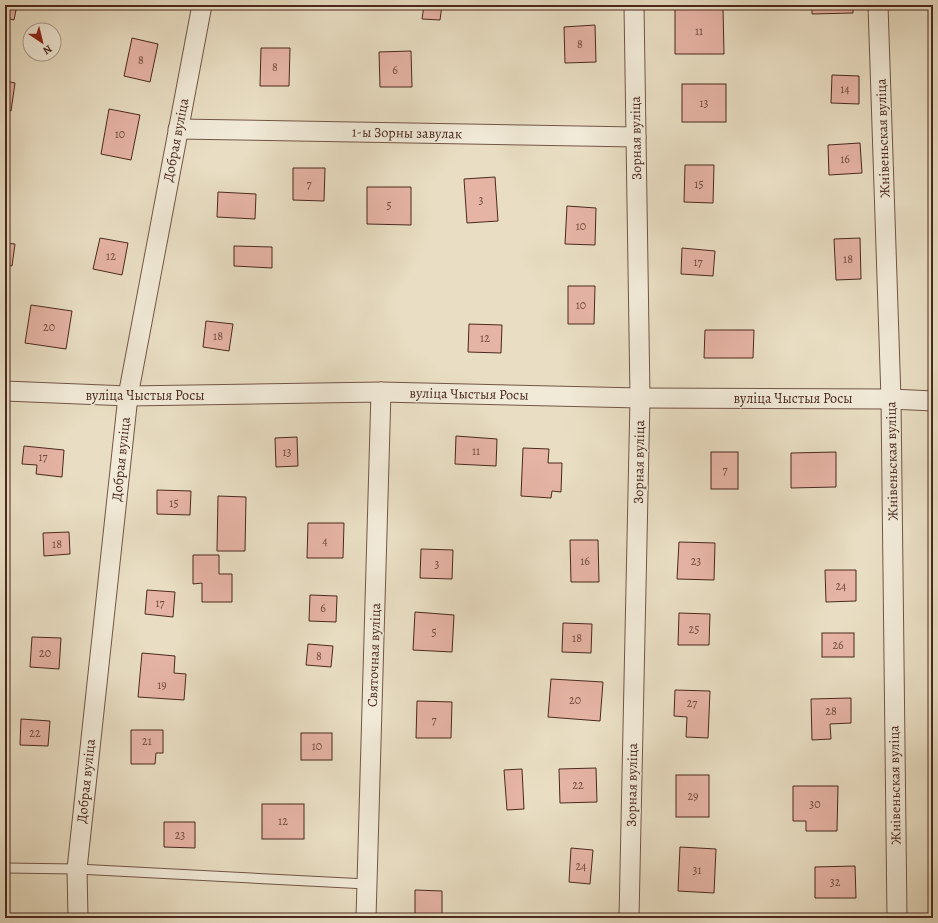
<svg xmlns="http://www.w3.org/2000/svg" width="938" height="923" font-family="Alegreya,serif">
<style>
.building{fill:#e6b4a5;stroke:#4a291d}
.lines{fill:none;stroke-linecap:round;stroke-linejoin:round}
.lane-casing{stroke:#725646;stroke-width:11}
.street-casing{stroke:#725646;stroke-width:21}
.lane{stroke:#f1ead8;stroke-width:9}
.street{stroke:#f1ead8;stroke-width:19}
.labels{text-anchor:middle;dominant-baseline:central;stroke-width:3;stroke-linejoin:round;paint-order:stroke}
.number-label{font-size:12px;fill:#714c3f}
.street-label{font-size:14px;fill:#4a291d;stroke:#f1ead8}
</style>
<rect width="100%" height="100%" fill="#e9dec3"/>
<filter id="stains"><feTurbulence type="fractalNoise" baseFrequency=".005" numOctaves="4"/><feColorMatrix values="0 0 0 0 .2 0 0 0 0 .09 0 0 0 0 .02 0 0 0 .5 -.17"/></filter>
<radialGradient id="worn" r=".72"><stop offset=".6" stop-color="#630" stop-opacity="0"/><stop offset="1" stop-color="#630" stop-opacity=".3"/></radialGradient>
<!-- building -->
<g class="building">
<polygon points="5,5 17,5 14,20 5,18"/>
<polygon points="424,5 442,5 440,20 422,19"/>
<polygon points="812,5 853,5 853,13 812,14"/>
<polygon points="723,8 724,54 675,54 675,9"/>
<polygon points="595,25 596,62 565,63 564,27"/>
<polygon points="132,38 158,44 150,82 124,76"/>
<polygon points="261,48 290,48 289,86 260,86"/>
<polygon points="411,51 412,87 380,87 379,52"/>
<polygon points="832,75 859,76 859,104 831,103"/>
<polygon points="5,81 15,83 11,111 5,110"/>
<rect x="682" y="84" width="44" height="38"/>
<polygon points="109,109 140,115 131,160 101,154"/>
<polygon points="860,143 862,173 829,175 828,145"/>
<polygon points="685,165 714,165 713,203 684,202"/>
<polygon points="293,168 325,168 324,201 293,200"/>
<polygon points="495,177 498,221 467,223 464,179"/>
<polygon points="367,187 411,187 411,225 367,224"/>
<polygon points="218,192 256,194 255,219 217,217"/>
<polygon points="567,206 596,208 595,245 565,244"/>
<polygon points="100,238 128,243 122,275 93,269"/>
<polygon points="860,238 861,279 836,280 834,239"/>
<polygon points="5,243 15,244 12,266 5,265"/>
<polygon points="234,246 272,247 272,268 234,266"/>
<polygon points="682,248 715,251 713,276 681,274"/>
<polygon points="568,286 595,286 594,324 568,324"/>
<polygon points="31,305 72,311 66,349 25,343"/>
<polygon points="206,321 233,324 229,351 203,347"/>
<polygon points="469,324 502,325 501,353 468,352"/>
<polygon points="705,330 754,330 753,358 704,358"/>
<polygon points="456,436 497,439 496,466 455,464"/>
<polygon points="297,437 298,466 276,467 275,438"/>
<polygon points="24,446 64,450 62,477 36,474 37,465 22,464"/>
<polygon points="523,448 549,449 548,463 562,463 561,492 552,491 551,498 521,496"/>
<rect x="711" y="452" width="27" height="37"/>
<polygon points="836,452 836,487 791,488 791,453"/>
<polygon points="157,490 191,491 190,515 157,514"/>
<polygon points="218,496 246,497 245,551 217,551"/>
<polygon points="308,523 344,523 343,558 307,558"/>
<polygon points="69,532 70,554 44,556 43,533"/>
<polygon points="570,540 598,540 599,582 571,582"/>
<polygon points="679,542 715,543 714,580 677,579"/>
<polygon points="421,549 453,550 452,579 420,578"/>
<polygon points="193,555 219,555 219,574 232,574 232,602 202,602 202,583 193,584"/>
<polygon points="825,570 856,570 856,601 826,602"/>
<polygon points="147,590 175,592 173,617 145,614"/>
<polygon points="310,595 337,596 336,622 309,621"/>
<polygon points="415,612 454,615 452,652 413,650"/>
<polygon points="679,613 710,614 709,645 678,645"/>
<polygon points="563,623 592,624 591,653 562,652"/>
<rect x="822" y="633" width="32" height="24"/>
<polygon points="32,637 61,638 59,669 30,667"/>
<polygon points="308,644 333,646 331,667 306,665"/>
<polygon points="142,653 175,656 174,673 186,674 184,700 138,697"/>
<polygon points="551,679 603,682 600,721 548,717"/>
<polygon points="675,690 710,691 708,738 686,737 687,717 674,716"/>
<polygon points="851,698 851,723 830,724 831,739 812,740 811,699"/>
<polygon points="417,701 452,702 451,738 416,738"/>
<polygon points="21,719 50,721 48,746 20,745"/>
<polygon points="131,730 163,730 163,753 156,753 155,764 131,764"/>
<rect x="301" y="733" width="31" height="27"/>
<polygon points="596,768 597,802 560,803 559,769"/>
<polygon points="522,769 524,809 507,810 504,770"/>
<rect x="676" y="775" width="33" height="42"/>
<polygon points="793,786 838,786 837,831 806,831 806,821 793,821"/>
<rect x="262" y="804" width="42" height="35"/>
<polygon points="164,822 195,822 195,848 164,847"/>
<polygon points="680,847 716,849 714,893 678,891"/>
<polygon points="571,848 593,850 590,884 569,882"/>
<polygon points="855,866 856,898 815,898 815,867"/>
<polygon points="415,890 442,891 442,918 415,918"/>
<polygon points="502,914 526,915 526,918 502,918"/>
<polygon points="583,916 583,918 554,918 554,917"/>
</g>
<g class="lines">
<!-- lane casing -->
<g class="lane-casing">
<polyline id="lane" points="5,868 77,869 367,884"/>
</g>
<!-- street casing -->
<g class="street-casing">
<g id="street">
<polyline points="878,5 891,399 897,918"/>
<polyline points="178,129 636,137"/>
<polyline points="5,391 128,396 381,392 640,398 891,399 933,401"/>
<polyline points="78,918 77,869 128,396 202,5"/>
<polyline points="366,918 381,392"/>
<polyline points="629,918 640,398 634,5"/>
</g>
</g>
<!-- lane -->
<use href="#lane" class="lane"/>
<!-- street -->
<use href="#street" class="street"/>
</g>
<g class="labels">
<!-- number labels -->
<g class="number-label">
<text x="699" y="31">11</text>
<text x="580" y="44">8</text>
<text x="141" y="60">8</text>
<text x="275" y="67">8</text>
<text x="395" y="70">6</text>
<text x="845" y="89">14</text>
<text x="704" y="103">13</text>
<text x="120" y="134">10</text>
<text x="845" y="159">16</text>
<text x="309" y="184">7</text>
<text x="699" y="184">15</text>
<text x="481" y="200">3</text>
<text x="389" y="205">5</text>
<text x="581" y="226">10</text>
<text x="111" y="256">12</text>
<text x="848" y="259">18</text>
<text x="698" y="262">17</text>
<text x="581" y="305">10</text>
<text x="49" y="327">20</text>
<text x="218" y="336">18</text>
<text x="485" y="338">12</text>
<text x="476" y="451">11</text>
<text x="287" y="452">13</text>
<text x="43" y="457">17</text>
<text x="725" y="470">7</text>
<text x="174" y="503">15</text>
<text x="325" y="541">4</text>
<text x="57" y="544">18</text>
<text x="585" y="561">16</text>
<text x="696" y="561">23</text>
<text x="437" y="564">3</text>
<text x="841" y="586">24</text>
<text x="160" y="603">17</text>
<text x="323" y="608">6</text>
<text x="694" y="629">25</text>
<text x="434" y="632">5</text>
<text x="577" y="638">18</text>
<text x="838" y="645">26</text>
<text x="45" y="653">20</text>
<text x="319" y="656">8</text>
<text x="162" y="685">19</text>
<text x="575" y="700">20</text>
<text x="692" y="703">27</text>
<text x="831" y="711">28</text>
<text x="434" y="720">7</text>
<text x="35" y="733">22</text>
<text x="147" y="741">21</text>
<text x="317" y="746">10</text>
<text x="578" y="785">22</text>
<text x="693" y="796">29</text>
<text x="815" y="804">30</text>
<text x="283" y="821">12</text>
<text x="180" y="835">23</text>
<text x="581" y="866">24</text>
<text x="697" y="870">31</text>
<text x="835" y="882">32</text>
</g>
<!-- street labels -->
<g class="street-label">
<text transform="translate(407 133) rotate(1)">1-ы Зорны завулак</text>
<text transform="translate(636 138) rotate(-91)">Зорная вуліца</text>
<text transform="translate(883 138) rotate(-92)">Жнівеньская вуліца</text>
<text transform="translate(176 140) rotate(-79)">Добрая вуліца</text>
<text transform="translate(469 394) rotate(1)">вуліца Чыстыя Росы</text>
<text x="145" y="395">вуліца Чыстыя Росы</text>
<text x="793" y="398">вуліца Чыстыя Росы</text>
<text transform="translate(121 459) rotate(-84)">Добрая вуліца</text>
<text transform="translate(892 461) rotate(-91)">Жнівеньская вуліца</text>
<text transform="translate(639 462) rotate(-89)">Зорная вуліца</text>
<text transform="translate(374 655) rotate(-88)">Святочная вуліца</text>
<text transform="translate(86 781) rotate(-84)">Добрая вуліца</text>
<text transform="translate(632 785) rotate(-89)">Зорная вуліца</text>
<text transform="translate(895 785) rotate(-91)">Жнівеньская вуліца</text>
</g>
</g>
<!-- margin -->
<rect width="938" height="923" fill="none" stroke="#e9dec3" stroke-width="20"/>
<rect x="6" y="6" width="926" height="911" fill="none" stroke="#4a291d" stroke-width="2"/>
<rect x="10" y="10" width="918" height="903" fill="none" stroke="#4a291d"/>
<!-- north arrow -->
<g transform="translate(42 42) rotate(145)"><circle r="19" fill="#f1ead8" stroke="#ae9d8d"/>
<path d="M0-3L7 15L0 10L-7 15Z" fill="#8f2418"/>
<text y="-6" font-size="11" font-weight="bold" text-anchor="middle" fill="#4a291d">N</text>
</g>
<rect width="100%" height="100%" filter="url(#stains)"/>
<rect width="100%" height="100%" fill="url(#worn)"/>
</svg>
